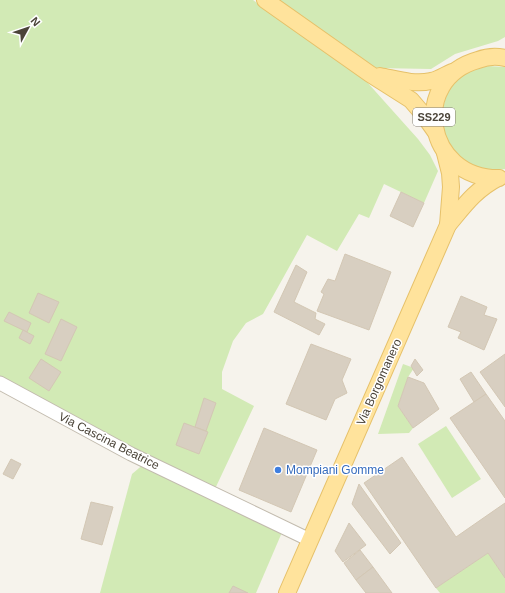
<svg xmlns="http://www.w3.org/2000/svg" width="505" height="593" font-family="Helvetica,sans-serif">
<style>
.green{fill:#d2eab5}
.building{fill:#d8cfc1;stroke:#d3c7b4}
.lines{fill:none;stroke-linecap:round;stroke-linejoin:round}
.minor-casing{stroke:#c2bbae;stroke-width:15}
.major-casing{stroke:#e6c16a;stroke-width:18}
.minor{stroke:#fff;stroke-width:13}
.major{stroke:#ffe39c;stroke-width:16}
.shop-dot{fill:#3f7fe0;stroke:#fff;stroke-width:1.5}
.labels{text-anchor:middle;dominant-baseline:central;stroke-width:3;stroke-linejoin:round;paint-order:stroke}
.shield{fill:#fff;stroke:#817c74;stroke-width:1}
.shield-label{font-size:11px;font-weight:bold;fill:#4b4439}
.street-label{font-size:12px;fill:#4b4439;stroke:#fff}
.shop-label{font-size:12px;fill:#366cbe;stroke:#fff;text-anchor:start}
</style>
<rect width="100%" height="100%" fill="#f6f3ec"/>
<!-- green -->
<g class="green">
<polygon points="0,0 253,0 367,82 418,139 430,155 438,171 424,203 384,184 369,218 359,214 337,251 307,235 263,314 246,323 233,341 222,372 222,389 254,406 214,491 0,379"/>
<polygon points="279,0 505,0 505,37 498,41 455,54 431,69 376,68"/>
<path d="M488,66L505,67V169C496,170 487,171 478,168C440,156 430,103 460,78C468,71 478,69 488,66Z"/>
<polygon points="403,364 414,368 408,377 398,406 413,428 409,433 378,434"/>
<polygon points="446,426 481,479 452,498 418,444"/>
<polygon points="145,463 283,530 256,593 100,593 132,474"/>
<polygon points="488,553 505,578 505,593 440,593 436,588"/>
</g>
<!-- building -->
<g class="building">
<polygon points="401,192 424,203 413,227 390,216"/>
<polygon points="345,254 391,272 369,330 317,311 324,294 321,292 328,279 335,281"/>
<polygon points="296,265 307,272 294,302 316,313 315,319 325,324 319,335 274,312"/>
<polygon points="38,293 59,302 49,323 29,313"/>
<polygon points="461,296 487,307 484,315 497,319 484,350 458,338 461,332 448,327"/>
<polygon points="9,312 31,323 27,332 4,321"/>
<polygon points="61,319 77,327 61,361 45,354"/>
<polygon points="23,330 34,336 30,344 19,338"/>
<polygon points="311,344 351,359 342,380 347,393 335,399 326,420 286,404"/>
<polygon points="505,354 505,407 480,372"/>
<polygon points="41,359 61,372 49,391 29,378"/>
<polygon points="415,359 423,370 417,376 411,366"/>
<polygon points="471,372 486,394 474,402 460,379"/>
<polygon points="408,377 424,383 439,409 413,428 398,406"/>
<polygon points="486,394 505,421 505,498 450,418"/>
<polygon points="204,398 216,403 206,431 195,427"/>
<polygon points="184,423 208,432 199,454 176,445"/>
<polygon points="264,428 317,450 291,512 239,490"/>
<polygon points="402,457 456,537 505,503 505,578 488,553 436,588 364,483"/>
<polygon points="11,459 21,464 13,479 3,474"/>
<polygon points="359,484 401,543 390,554 352,504"/>
<polygon points="91,502 113,507 102,545 81,539"/>
<polygon points="349,523 366,545 343,562 335,551"/>
<polygon points="360,550 373,567 356,580 344,563"/>
<polygon points="373,567 392,593 366,593 356,580"/>
<polygon points="233,586 248,593 229,593"/>
</g>
<g class="lines">
<!-- minor casing -->
<g class="minor-casing">
<polyline id="minor" points="0,383 131,454 310,540"/>
</g>
<!-- major casing -->
<g class="major-casing">
<g id="major">
<polyline points="265,0 370,74 411,100 423,114 435,131"/>
<path d="M380,76C396,79 414,85 431,81C438,80 445,75 452,72"/>
<polyline points="445,153 450,173 451,187 448,225"/>
<path d="M499,178C425,179 409,79 478,60C486,57 496,56 505,58"/>
<path d="M287,593L448,225C464,206 475,190 498,178"/>
</g>
</g>
<!-- minor -->
<use href="#minor" class="minor"/>
<!-- major -->
<use href="#major" class="major"/>
</g>
<!-- markers -->
<circle class="shop-dot" cx="278" cy="470" r="4"/>
<g class="labels">
<!-- shield labels -->
<rect class="shield" x="413" y="108" width="42" height="18" rx="3"/>
<g class="shield-label">
<text x="434" y="117">SS229</text>
</g>
<!-- street labels -->
<g class="street-label">
<text transform="translate(379 382) rotate(-66)">Via Borgomanero</text>
<text transform="translate(109 441) rotate(27)">Via Cascina Beatrice</text>
</g>
<!-- shop labels -->
<g class="shop-label">
<text x="286" y="470">Mompiani Gomme</text>
</g>
</g>
<!-- north arrow -->
<g transform="translate(28 28) rotate(50)" stroke="#ffffff" stroke-width="3" paint-order="stroke">
<path d="M0-3L7 15L0 10L-7 15Z" fill="#4b4439"/>
<text y="-6" font-size="11" font-weight="bold" text-anchor="middle" fill="#4b4439">N</text>
</g>
</svg>
